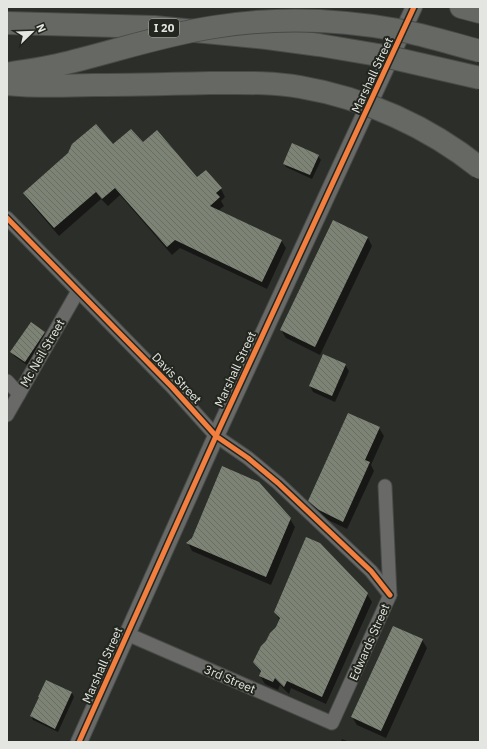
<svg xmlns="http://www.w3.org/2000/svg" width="487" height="749" font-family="'IBM Plex Sans',sans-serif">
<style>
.shadow{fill:#0007}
.building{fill:url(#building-back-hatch)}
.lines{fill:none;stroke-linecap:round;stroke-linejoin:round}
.minor-casing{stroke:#494b48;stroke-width:15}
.tertiary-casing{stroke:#494b48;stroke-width:18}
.motorway-casing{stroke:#494b48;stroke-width:24}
.minor{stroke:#696a68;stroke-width:13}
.tertiary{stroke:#696a68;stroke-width:16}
.motorway{stroke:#666864;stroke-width:22}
.motorway-bridge-casing{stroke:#494b48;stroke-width:24;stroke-linecap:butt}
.motorway-bridge{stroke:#666864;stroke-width:22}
.cycleway-casing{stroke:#23261e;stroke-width:8}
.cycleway{stroke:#f27e40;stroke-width:5}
.labels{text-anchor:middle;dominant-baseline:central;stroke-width:4;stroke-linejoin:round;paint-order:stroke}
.shield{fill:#23261e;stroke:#a9aca6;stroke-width:1}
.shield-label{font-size:11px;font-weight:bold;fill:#e3e6e1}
.street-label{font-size:12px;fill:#e3e6e1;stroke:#23261e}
</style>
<defs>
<pattern id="building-back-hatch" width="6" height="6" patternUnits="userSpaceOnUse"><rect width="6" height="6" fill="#7d8475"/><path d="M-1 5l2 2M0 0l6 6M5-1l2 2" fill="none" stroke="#696e64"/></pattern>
</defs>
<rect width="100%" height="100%" fill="#2c2e2a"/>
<!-- shadow -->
<g class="shadow">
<polygon points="142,144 197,178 221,189 225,197 221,201 224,206 218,211 281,240 286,248 267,289 180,248 172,255 120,195 108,206 101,199 59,236 29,201 24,193 113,145"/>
<polygon points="318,156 321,160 312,179 286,167 284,163"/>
<polygon points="368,238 372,246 320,355 286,338 281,330"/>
<polygon points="32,324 44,333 47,337 27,365 14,356 12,352"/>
<polygon points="345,365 349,371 335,402 313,392 310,386"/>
<polygon points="379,428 384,436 371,465 374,471 347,529 324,518 314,509 309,501"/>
<polygon points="290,519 295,527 271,585 192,551 188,543"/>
<polygon points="367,594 372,602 326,704 291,688 289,694 280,685 278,690 265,684 260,676 261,673 254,662 277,627 280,621 275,612"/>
<polygon points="422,640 427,648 386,738 357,725 352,717"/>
<polygon points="46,682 72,693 74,697 58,732 33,720 31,716"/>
<polygon points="342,739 349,742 341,742"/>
</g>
<!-- building -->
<g class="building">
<polygon points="96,124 113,144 131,129 143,142 157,130 197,177 206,170 222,188 216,193 220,197 210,206 282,240 262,282 175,240 167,247 115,188 102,199 96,192 54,228 23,193 68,153 72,144"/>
<polygon points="292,143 319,155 310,175 283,164"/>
<polygon points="333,220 368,237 315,347 280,330"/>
<polygon points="31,322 45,332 25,362 10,352"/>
<polygon points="323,354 346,364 332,396 309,386"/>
<polygon points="348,413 380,427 365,460 370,462 343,522 319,510 308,501"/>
<polygon points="222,466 259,482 291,518 266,577 186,543 192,538"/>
<polygon points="306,537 320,543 368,593 322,697 287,681 284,687 275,678 273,682 259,676 261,671 253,662 261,646 266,641 270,633 276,627 280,618 274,612"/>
<polygon points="393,626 423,639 381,731 351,717"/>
<polygon points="46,680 72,692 55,729 30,716 39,697 38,697"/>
</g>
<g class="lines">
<!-- minor casing -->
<g class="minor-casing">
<g id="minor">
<polyline points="7,218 172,387 216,436 248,458 278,483 371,571 390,595"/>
<polyline points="7,381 19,394"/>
<polyline points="7,415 78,291"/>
<polyline points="127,634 332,723 390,595 385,486"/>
</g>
</g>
<!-- tertiary casing -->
<g class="tertiary-casing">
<polyline id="tertiary" points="79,742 216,436 414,7"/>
</g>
<!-- motorway casing -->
<g class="motorway-casing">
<g id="motorway">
<polyline points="461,7 480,12"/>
<polyline points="7,23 154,27 267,38 319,45"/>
</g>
</g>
<!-- minor -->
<use href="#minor" class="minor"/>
<!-- tertiary -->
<use href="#tertiary" class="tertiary"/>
<!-- motorway -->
<use href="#motorway" class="motorway"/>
<!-- motorway-bridge casing -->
<g class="motorway-bridge-casing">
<g id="motorway-bridge">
<polyline points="319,45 384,56 480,78"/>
<path d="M7,74C24,71 41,69 58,65C110,53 161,35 214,27C275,17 337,19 398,30C425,35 453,44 480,51"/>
<path d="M7,84C36,87 65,86 95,85C134,85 173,84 213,83C242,83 271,82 300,87C365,98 429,127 480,168"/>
</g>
</g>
<!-- motorway-bridge -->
<use href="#motorway-bridge" class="motorway-bridge"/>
<!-- cycleway casing -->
<g class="cycleway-casing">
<g id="cycleway">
<polyline points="7,218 172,387 216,436 248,458 278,483 371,571 390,595"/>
<polyline points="79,742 216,436 414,7"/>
</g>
</g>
<!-- cycleway -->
<use href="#cycleway" class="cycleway"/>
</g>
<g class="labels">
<!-- shield labels -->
<rect class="shield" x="149" y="19" width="30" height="18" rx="3"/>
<g class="shield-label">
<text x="164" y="28">I 20</text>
</g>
<!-- street labels -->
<g class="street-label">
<text transform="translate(372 75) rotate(-65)">Marshall Street</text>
<text transform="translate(42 353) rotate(-60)">Mc Neil Street</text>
<text transform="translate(235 369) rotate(-65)">Marshall Street</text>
<text transform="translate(177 378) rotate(46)">Davis Street</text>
<text transform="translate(369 642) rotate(-66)">Edwards Street</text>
<text transform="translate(102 665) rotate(-66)">Marshall Street</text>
<text transform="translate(230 679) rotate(23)">3rd Street</text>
</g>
</g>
<!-- border -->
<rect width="487" height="749" fill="none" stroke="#e3e6e1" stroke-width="16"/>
<!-- north arrow -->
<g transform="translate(32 32) rotate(67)" stroke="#23261e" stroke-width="3" paint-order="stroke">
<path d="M0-3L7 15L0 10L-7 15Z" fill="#e3e6e1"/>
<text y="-6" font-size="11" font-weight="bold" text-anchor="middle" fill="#e3e6e1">N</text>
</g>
</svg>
